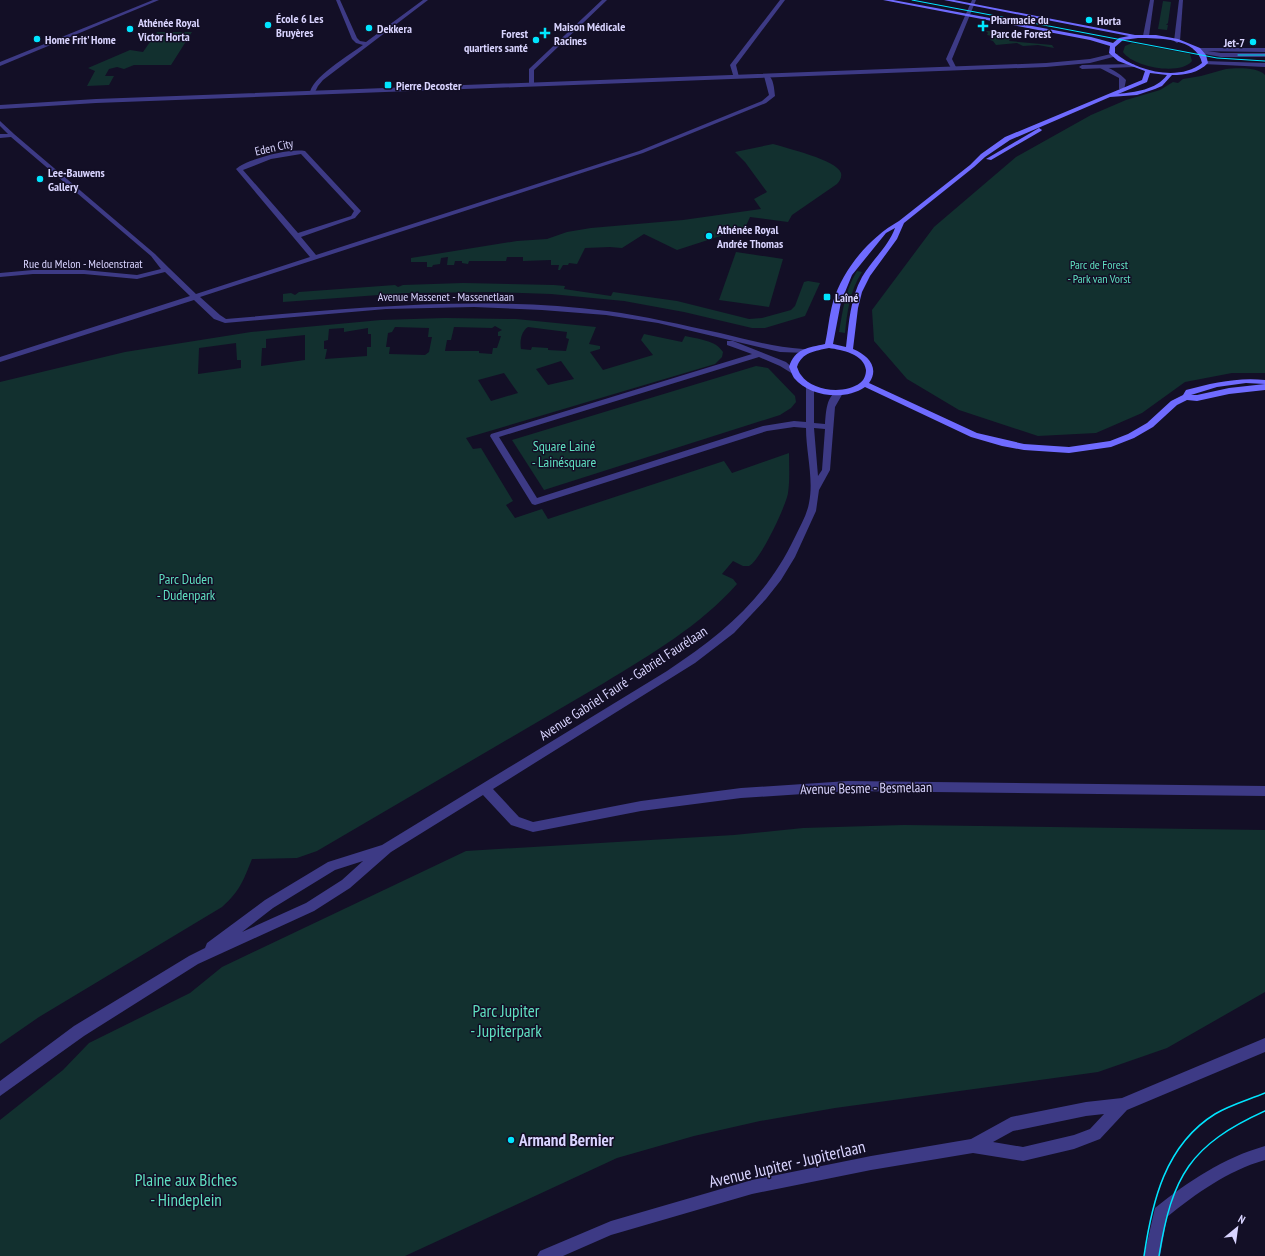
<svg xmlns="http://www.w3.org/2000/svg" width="1265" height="1256" font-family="'PT Sans Narrow',sans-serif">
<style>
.green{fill:#12302f;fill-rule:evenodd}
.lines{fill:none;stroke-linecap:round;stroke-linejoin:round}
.service{fill:#3d3a85;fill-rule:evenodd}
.pedestrian{fill:#3d3a85;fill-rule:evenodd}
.minor{fill:#3d3a85;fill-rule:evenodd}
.tertiary{fill:#3d3a85;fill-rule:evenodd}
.secondary{fill:#6f6bff;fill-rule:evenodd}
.tram-far1{stroke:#00e5ff;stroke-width:1}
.tram{stroke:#00e5ff;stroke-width:1.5}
.poi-dot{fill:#00e5ff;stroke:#130f26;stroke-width:1.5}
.labels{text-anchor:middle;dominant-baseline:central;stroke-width:3;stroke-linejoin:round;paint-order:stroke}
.far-poi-label{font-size:12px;font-weight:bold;fill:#d9d4ff;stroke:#130f26;text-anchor:start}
.far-street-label{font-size:12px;fill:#d9d4ff;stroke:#130f26}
.far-park-label{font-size:12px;fill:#5fe0c0;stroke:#130f26}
.park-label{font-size:14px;fill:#5fe0c0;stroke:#130f26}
.street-label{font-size:14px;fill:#d9d4ff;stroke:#130f26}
.near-park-label{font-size:17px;fill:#5fe0c0;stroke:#130f26}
.near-poi-label{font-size:17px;font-weight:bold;fill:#d9d4ff;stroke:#130f26;text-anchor:start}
.near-street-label{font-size:17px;fill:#d9d4ff;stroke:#130f26}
</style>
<rect width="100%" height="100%" fill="#130f26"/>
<!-- green -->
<g class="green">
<polygon points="1163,1 1171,2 1168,23 1166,25 1168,25 1167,30 1158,29"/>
<polygon points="986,31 989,31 1011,38 1009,41 1052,45 1054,48 1038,45 1023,46 1017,43 996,45 993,41 990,40 992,36 987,35 988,33"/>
<polygon points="157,32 192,32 171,65 134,65 124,69 117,67 109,69 105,76 114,76 109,85 87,86 95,71 88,68 130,50 143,52"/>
<path d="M1132,43L1190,54L1192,61C1180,76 1133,67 1123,52L1125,46Z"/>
<path d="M1226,69C1236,68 1258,67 1265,75V373H1232L1185,382L1142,413L1096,433L1038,436L959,410L907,379L874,341L872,310L934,227L1016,157L1091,115L1126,100L1160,90L1173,82L1178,83L1183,79L1201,76Z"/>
<path d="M773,144C786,148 837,160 841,173C842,177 840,181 837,184L792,215L788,222L750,217L745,228L677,250L644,234L622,248L610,247L585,248L577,264L569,263L568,265H563L560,270H558L559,265H551V260L523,261V257H507L506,261H469L468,264L462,263V261H455L454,265H447L448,257L441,258L440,264L433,265L432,267H427V262H411V258L517,241L547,239L567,232L591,228L683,220L761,209L754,199L767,192L745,162L735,152Z"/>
<polygon points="736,252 783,259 769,307 719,300"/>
<path d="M857,271L862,272C850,290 847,312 845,333L839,332C843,310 845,290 857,271Z"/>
<polygon points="808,281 820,283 805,316 765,328 752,328 684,312 624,301 551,294 498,292 406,293 283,302 283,294 291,293 295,295 299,292 395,285 398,287 403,285 463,283 554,285 565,286 564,289 611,296 613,292 677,301 749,319 762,318 791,310 795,306 804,282"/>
<path d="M445,318L516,319L596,327L589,344L600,346V349L590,352L603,370L653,355L641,340L644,334L682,342L685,336C697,339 716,340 723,352L722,357L715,364L466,438L473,449L481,448L513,501L506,505L515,518L542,509L548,519L724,461L732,473L789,453C789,466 790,480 788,493C786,506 760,561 749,566H743L733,561L722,574L733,579L737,584C700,626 651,654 604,683L317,851L297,858L252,859C243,881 240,891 222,907L39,1017L0,1044V382L125,352L251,332L381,320ZM495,326L502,330L498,332V336H501L497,348H493L492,354L479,353V351H445L447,340H451L454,327L492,328ZM395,327L429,328L428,337H432L429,352L425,355L389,354L390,347H386L388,333L392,332ZM528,327L567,332L566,338L569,339L566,351L548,350V348L532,347L531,350L521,349C520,344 520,332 528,327ZM344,328V332L368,328V334H371V347H367V356L325,359L327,349H324V341L328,340L329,329ZM305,335V360L261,366L262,348H266V339ZM236,343L237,360H241V368L198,374L199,348ZM561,361L574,379L548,385L536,369ZM504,373L518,393L491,401L478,380Z"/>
<polygon points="756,366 768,368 795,396 796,402 791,408 780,415 544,490 512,440"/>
<polygon points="904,825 1265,830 1265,992 1167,1048 1098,1072 835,1108 760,1121 694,1136 617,1158 405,1256 0,1256 0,1120 63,1070 89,1043 190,993 222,967 466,851 734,835 803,828"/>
</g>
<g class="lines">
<!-- service -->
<polygon class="service" points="1201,50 1221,53 1265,53 1265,57 1221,57 1199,53 1198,52"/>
<!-- pedestrian -->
<polygon class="pedestrian" points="0,121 14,134 14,136 10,136 0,126"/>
<!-- minor -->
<g class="minor">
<polygon points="153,0 159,0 0,66 0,62"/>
<path d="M336,0H340L357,38L360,41L366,42L423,0H428L323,80L318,86L314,94H310C309,79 351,54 363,45L356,43L352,39Z"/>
<polygon points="602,0 607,0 534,70 534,84 529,85 529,69"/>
<polygon points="780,0 785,0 736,65 739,77 734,78 730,65"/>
<polygon points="972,0 976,0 952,59 957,69 952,70 946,59"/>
<path d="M1100,66C1108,66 1121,74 1126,80L1124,90L1119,89V78L1100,68Z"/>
<path d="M767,74C774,78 774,89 775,96L766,103L643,153L200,297L220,315L226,319C353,308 480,295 607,311C645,316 682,325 720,333C748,340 774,347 803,349H806V353L780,352L658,323L606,315L542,310L474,307L386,309L225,323L214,319L194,300L0,362V357L190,296L165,272L137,279L84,274H33L0,277V273L33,270H84L137,275L161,269L151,256L11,137L0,138V134H14L155,254L169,268L196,294L310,257L236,169C248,159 289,148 305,151L361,211L355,218L301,237L316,255L639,151L762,101L769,95L764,76ZM301,154L354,211L351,216L298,233L243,170L271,159Z"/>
<path d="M727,341H733L786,362L797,372L793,374L780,366L759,357L499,437L537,498L763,426L794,421L806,422V387L810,384L814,387V423L825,424C826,413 826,395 839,390L843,393L835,407L830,470L819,490L816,511L795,557L781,580L766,599L734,633L695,663L493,789L519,817L533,822L641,801L741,788L848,781L1265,786V796L848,791L741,798L641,811L533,832L511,825L483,795L391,852L350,888L314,911L198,964L84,1036L0,1096V1081L74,1026L189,956L205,948L207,943L265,900L328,862L382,845L667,671C723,634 766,598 795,537C800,526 807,515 809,503C814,479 806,453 806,428L794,427L767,431L535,505L532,504L490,436L491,434L752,354L727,345ZM814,428L825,429L822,470L818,476ZM363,861L342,880L306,903L242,932L273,908L335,870Z"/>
<path d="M1265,1038V1052L1127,1110L1100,1139L1074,1149L1023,1161L973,1153L871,1170L752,1194L611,1235L563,1256H537L540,1251L611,1221L752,1180L871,1156L971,1139L1011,1117L1086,1102L1122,1098ZM1104,1114L1090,1129L1074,1135L1023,1147L993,1142L1013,1131L1086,1116Z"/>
<path d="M1265,1146V1160C1227,1171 1197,1193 1167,1217L1160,1256H1144L1155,1208C1189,1181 1223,1158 1265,1146Z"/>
</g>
<!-- tertiary -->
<g class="tertiary">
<polygon points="1150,0 1154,0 1149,36 1146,38 1143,36"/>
<polygon points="1179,0 1183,0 1180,41 1177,43 1174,41"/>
<polygon points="1194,48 1265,48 1265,52 1196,51 1193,49"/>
<polygon points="1115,53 1118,55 1117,56 1090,63 1046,67 96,103 0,109 0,105 96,99 1046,63 1090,59"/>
<polygon points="1205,61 1265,63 1265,67 1203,64 1203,62"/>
<polygon points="1133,64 1135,65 1135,67 1082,69 1079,67 1082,65"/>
</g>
<!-- secondary -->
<g class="secondary">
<path d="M883,0H893L1091,37L1113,43L1119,38L1129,36L944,0H954L1135,35H1156L1178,39L1200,48L1206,55L1208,63C1198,73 1186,75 1172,75L1162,86L1155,89L1137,95L1110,97L1010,140L985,157L974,167L904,223L897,239L870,276L862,292L858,308L853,349C868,355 880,368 869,383L977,433L1024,444L1069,447L1110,441L1128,434L1147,423L1171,401L1183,395L1186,390C1212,383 1238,377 1265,380V390L1229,394L1197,401L1187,400L1177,405L1153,427L1134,438L1111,447L1069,453L1024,450L1002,446L971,437L865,387C845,401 810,397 794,378C792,375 791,371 789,367C795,348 808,348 825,344C828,331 829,316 833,302C843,269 869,238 899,221L970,165L981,154L1005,137L1142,80L1145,71L1118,61L1109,53L1110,46L1090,40ZM1138,38C1158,38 1197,38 1202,63C1179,82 1136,71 1115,53V47L1123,40ZM1150,73L1167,75C1156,90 1135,92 1118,94L1147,82ZM895,228C888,247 872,260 862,277C850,299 849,323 846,347L833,344L841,302L852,275L886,233ZM829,348C842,350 864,354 866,370C866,375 864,380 860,383C844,395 812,391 801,375C799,373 798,369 797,367C802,352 815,351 829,348ZM1246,383L1265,384L1229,388L1197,395H1191L1217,387Z"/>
<polygon points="1039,128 1042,130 1041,131 991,160 986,159"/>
</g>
<!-- tram-far1 -->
<g class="tram-far1">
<polyline points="912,0 1217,58 1265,61"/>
<polyline points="1238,55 1265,55"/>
</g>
<!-- tram -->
<g class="tram">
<path d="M1144,1256C1152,1202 1165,1145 1215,1114C1230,1105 1248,1100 1265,1093"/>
<path d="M1159,1256C1172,1176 1190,1145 1265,1111"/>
</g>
</g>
<!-- markers -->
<g class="poi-dot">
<circle cx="1089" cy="20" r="4"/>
<circle cx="268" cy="25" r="4"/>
<path d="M981 20h4v4h4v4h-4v4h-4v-4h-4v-4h4z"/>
<circle cx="369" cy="28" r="4"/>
<circle cx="130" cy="29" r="4"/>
<path d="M543 27h4v4h4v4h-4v4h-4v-4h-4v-4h4z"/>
<circle cx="37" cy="39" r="4"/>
<circle cx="536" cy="40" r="4"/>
<circle cx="1253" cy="42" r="4"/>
<rect x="384" y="81" width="8" height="8" rx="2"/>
<circle cx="40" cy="179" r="4"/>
<circle cx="709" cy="236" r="4"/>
<rect x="823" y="293" width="8" height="8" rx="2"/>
<circle cx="511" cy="1140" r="4"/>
</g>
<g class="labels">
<!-- far-poi labels -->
<g class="far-poi-label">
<text x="276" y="18">École 6 Les<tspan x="276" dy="14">Bruyères</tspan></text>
<text x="991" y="19">Pharmacie du<tspan x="991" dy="14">Parc de Forest</tspan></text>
<text x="1097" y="20">Horta</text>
<text x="138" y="22">Athénée Royal<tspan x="138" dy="14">Victor Horta</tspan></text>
<text x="554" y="26">Maison Médicale<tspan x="554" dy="14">Racines</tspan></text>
<text x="377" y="28">Dekkera</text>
<text x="528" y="33" text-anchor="end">Forest<tspan x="528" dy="14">quartiers santé</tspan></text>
<text x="45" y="39">Home Frit' Home</text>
<text x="1245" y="42" text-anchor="end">Jet-7</text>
<text x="396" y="85">Pierre Decoster</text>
<text x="48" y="172">Lee-Bauwens<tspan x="48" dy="14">Gallery</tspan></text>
<text x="717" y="229">Athénée Royal<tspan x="717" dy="14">Andrée Thomas</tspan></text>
<text x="835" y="297">Laîné</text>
</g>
<!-- far-street labels -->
<g class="far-street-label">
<text transform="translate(274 147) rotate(-13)">Eden City</text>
<text x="83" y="263">Rue du Melon - Meloenstraat</text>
<text x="446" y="296">Avenue Massenet - Massenetlaan</text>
</g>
<!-- far-park labels -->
<g class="far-park-label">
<text x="1099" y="264">Parc de Forest<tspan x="1099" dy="14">- Park van Vorst</tspan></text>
</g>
<!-- park labels -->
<g class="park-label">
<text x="564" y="446">Square Lainé<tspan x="564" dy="16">- Lainésquare</tspan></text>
<text x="186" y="579">Parc Duden<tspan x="186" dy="16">- Dudenpark</tspan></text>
</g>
<!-- street labels -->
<g class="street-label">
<text transform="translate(623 683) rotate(-33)">Avenue Gabriel Fauré - Gabriel Faurélaan</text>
<text transform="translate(866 788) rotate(-1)">Avenue Besme - Besmelaan</text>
</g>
<!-- near-park labels -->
<g class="near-park-label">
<text x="506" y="1011">Parc Jupiter<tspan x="506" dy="20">- Jupiterpark</tspan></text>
<text x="186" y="1180">Plaine aux Biches<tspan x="186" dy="20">- Hindeplein</tspan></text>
</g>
<!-- near-poi labels -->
<g class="near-poi-label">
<text x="519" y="1140">Armand Bernier</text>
</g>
<!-- near-street labels -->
<g class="near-street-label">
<text transform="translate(787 1164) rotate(-13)">Avenue Jupiter - Jupiterlaan</text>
</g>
</g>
<!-- north arrow -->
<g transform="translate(1237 1228) rotate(29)" stroke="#130f26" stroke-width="3" paint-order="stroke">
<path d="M0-3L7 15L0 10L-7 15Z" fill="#d9d4ff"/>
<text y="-6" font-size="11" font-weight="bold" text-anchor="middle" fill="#d9d4ff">N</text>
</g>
</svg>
